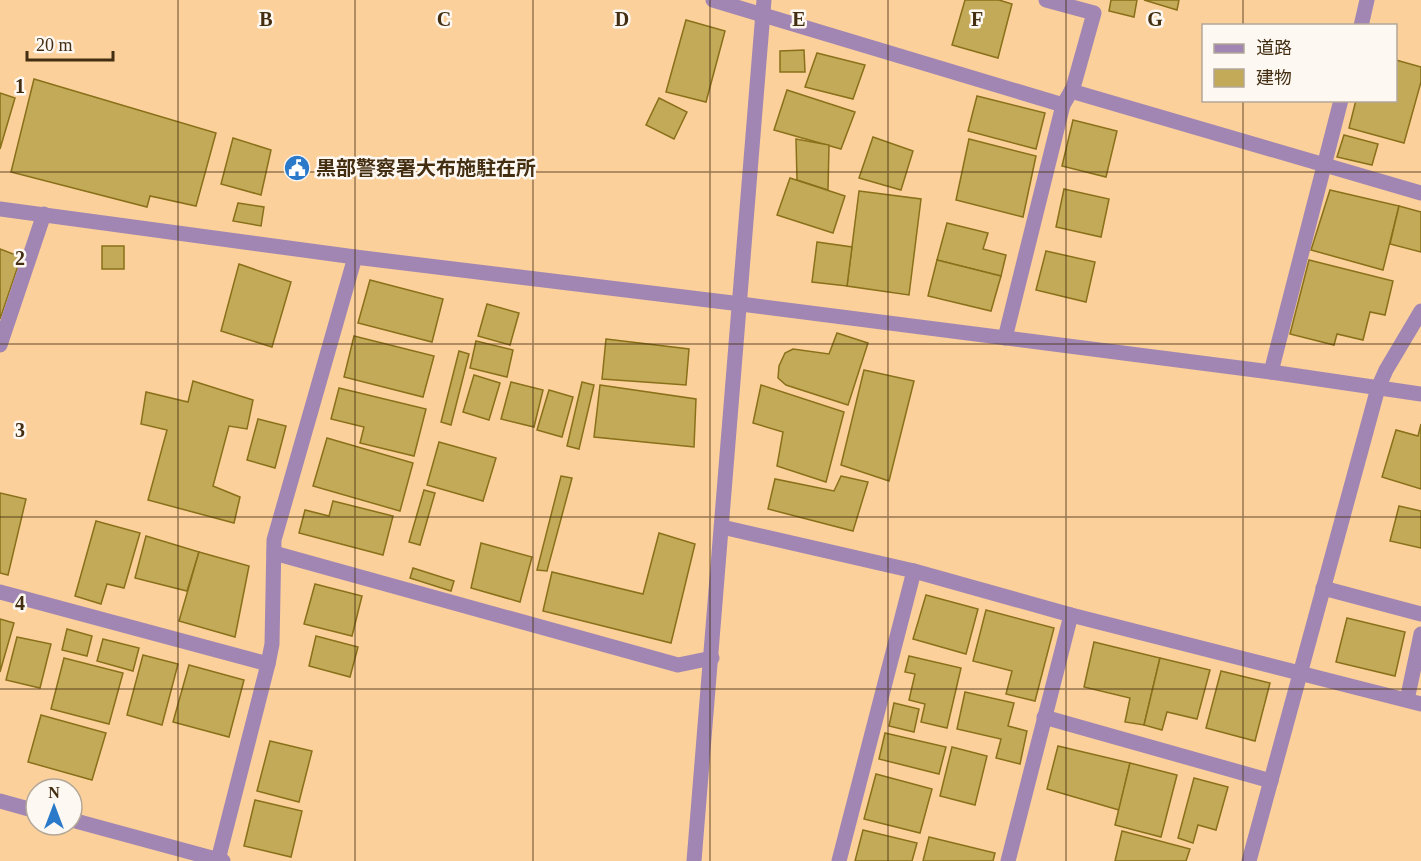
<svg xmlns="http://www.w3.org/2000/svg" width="1421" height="861" font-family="'Times New Roman','Noto Sans JP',serif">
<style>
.building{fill:#c3aa59;stroke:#897019;stroke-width:1.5}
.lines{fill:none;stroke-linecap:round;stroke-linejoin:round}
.minor{stroke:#a186b3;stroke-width:15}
.grid{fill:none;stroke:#432e12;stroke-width:1.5;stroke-opacity:0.55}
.labels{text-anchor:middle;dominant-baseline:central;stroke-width:5;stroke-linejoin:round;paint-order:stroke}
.poi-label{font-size:20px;font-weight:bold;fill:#432e12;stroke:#fef8f2;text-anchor:start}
.grid-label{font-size:20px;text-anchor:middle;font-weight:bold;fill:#432e12;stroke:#fef8f2;stroke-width:5;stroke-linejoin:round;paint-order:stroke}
</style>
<rect width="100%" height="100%" fill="#fbd09b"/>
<!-- building -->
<g class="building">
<polygon points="965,0 999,0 1012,4 998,58 952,45"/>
<polygon points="1111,0 1137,0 1134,17 1109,11"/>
<polygon points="1144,0 1179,0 1177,10"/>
<polygon points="686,20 725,31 706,102 666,92"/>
<polygon points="804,50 805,72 780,72 780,51"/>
<polygon points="817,53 865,65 853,99 805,87"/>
<polygon points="1396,60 1421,67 1421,82 1404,143 1349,128 1356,100 1396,100"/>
<polygon points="34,79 216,133 196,206 150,196 147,207 11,172"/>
<polygon points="787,90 855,112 841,149 774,130"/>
<polygon points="0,93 15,98 0,149"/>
<polygon points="977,96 1045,113 1036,149 968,131"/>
<polygon points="659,98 687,112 674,139 646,125"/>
<polygon points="1073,120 1117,131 1106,177 1062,166"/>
<polygon points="1344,135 1378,144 1372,165 1337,157"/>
<polygon points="873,137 913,151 901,190 859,178"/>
<polygon points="233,138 271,150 261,195 221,184"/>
<polygon points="796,139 829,145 828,190 797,180"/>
<polygon points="969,139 1036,156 1023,217 956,200"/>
<polygon points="790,178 845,196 833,233 777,215"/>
<polygon points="1064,189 1109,199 1101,237 1056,227"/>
<polygon points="1330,190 1399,206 1383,270 1311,250"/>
<polygon points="859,191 921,199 909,295 847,286"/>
<polygon points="238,203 264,207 261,226 233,221"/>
<polygon points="1399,206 1421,212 1421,252 1390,244"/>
<polygon points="947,223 988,233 983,249 1006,255 1001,276 937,260"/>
<polygon points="817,242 852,247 847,286 812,282"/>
<rect x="102" y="246" width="22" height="23"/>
<polygon points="0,249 21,257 0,319"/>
<polygon points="1046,251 1095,262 1086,302 1036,290"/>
<polygon points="937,260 1001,276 991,311 928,296"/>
<polygon points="1309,260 1393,281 1385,315 1370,312 1363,340 1337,334 1334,345 1290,334"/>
<polygon points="239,264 291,282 272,347 221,331"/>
<polygon points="370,280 443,299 432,342 358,323"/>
<polygon points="487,304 519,313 510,345 478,336"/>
<polygon points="837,333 868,343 848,405 786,385 778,378 779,366 785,353 793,349 829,354"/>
<polygon points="354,336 434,356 423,397 344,377"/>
<polygon points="606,339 689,349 686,385 602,379"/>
<polygon points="476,341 513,350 507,377 470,368"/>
<polygon points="459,351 469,354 451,425 441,422"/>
<polygon points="864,370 914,381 889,481 841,465"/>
<polygon points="474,375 500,383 489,420 463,412"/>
<polygon points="193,381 253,400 247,429 229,426 213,486 240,497 234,523 148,500 167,430 141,424 146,392 188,402"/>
<polygon points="511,382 543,390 534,427 501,419"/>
<polygon points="582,382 594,385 579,449 567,446"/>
<polygon points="600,385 696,399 694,447 594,437"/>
<polygon points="761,385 844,412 826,482 777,466 783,432 753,423"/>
<polygon points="339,388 426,409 414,456 360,443 364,427 331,419"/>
<polygon points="549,390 573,397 562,437 537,430"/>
<polygon points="258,419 286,426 275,468 247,460"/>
<polygon points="1421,424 1421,489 1382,477 1396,430 1418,436"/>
<polygon points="327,438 413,463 400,511 313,486"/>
<polygon points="439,442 496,458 483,501 427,485"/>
<polygon points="561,476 572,478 547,571 537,570"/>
<polygon points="841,476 868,482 853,531 768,509 775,479 834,491"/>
<polygon points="424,490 435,493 420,545 409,542"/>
<polygon points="0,493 26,499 8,575 0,573"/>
<polygon points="333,501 393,516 383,555 299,533 305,510 329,516"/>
<polygon points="1399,506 1421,511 1421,548 1390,541"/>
<polygon points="96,521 140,533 124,588 107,584 101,604 75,596"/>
<polygon points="659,533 695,544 671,643 543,611 552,572 643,594"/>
<polygon points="146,536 199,552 187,591 135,578"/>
<polygon points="481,543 532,557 520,602 471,588"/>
<polygon points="199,552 249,566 235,637 179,621"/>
<polygon points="413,568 454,581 451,591 410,578"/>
<polygon points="315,584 362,596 352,636 304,624"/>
<polygon points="926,595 978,609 966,654 913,639"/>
<polygon points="986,610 1054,628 1035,701 1006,694 1012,671 973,661"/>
<polygon points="1347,618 1405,632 1395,676 1336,662"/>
<polygon points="0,619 14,623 0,672"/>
<polygon points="67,629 92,636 87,656 62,650"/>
<polygon points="316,636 358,647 350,677 309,666"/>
<polygon points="17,637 51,644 40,688 6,680"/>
<polygon points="103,639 139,648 133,671 97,661"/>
<polygon points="1094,642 1160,658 1144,725 1125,722 1130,698 1084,687"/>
<polygon points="143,655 178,664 162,725 127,715"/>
<polygon points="909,656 961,668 947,728 921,722 925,704 909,700 915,674 905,672"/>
<polygon points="64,658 123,673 109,724 51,709"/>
<polygon points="1160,658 1210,670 1197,719 1167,712 1162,730 1144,725"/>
<polygon points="189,665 244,680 229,737 173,722"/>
<polygon points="1221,671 1270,683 1255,741 1206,728"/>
<polygon points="965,692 1014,703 1008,726 1027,731 1020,764 996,758 1001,739 957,729"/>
<polygon points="894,703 919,709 914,732 889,726"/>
<polygon points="41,715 106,733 92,780 28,762"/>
<polygon points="885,733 946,747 939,774 879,759"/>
<polygon points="270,741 312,751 299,802 257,791"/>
<polygon points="1058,746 1130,763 1119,810 1047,789"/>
<polygon points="952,747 987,756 975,805 940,796"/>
<polygon points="1130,763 1177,775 1161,837 1115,825"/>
<polygon points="876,774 932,789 920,833 864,819"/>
<polygon points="1194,778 1228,787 1216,830 1198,825 1193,843 1178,838"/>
<polygon points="255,800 302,811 291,857 244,846"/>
<polygon points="863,830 917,843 912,861 855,861"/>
<polygon points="1122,831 1190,849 1186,861 1115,861"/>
<polygon points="929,837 995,853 993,861 923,861"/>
</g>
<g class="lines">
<!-- minor -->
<g class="minor">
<polyline points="713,0 1063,105"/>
<polyline points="1361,26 1367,0"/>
<polyline points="1071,91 1421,193"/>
<polyline points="0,209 355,257 741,304 1271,372 1421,394"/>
<polyline points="1005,338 1063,105 1073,88 1094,13 1046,0"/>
<polyline points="0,345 44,214"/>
<polyline points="1271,372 1341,100"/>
<polyline points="722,527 914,571 839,861"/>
<polyline points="274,553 678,665 712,658"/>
<polyline points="914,571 1071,615 1421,704"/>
<polyline points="1323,588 1421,614"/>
<polyline points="0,592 268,664 218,860"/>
<polyline points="268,664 272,644 274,540 355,257"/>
<polyline points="1407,700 1421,634"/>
<polyline points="1044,717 1271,781"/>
<polyline points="0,801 36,811"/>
<polyline points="72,820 223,861"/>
<polyline points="694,861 764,0"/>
<polyline points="1008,861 1071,615"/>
<polyline points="1249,861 1378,388 1386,370 1421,311"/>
</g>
</g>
<!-- grid -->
<path class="grid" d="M178,0V861M355,0V861M533,0V861M710,0V861M888,0V861M1066,0V861M1243,0V26M1243,100V861M0,172H1421M0,344H1421M0,517H1421M0,689H1421"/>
<!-- icons -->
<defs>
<g id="civic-disc" transform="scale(1.35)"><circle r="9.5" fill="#2b7aca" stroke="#fef8f2"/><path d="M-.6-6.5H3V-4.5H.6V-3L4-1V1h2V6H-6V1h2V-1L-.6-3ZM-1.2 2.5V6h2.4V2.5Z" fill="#fff"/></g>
</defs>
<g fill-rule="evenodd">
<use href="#civic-disc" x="297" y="168"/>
</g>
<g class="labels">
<!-- poi labels -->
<g class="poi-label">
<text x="316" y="168">黒部警察署大布施駐在所</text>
</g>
</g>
<g class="grid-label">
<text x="266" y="26">B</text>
<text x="444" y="26">C</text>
<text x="622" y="26">D</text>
<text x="799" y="26">E</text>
<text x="977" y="26">F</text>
<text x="1155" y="26">G</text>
<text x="20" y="93">1</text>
<text x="20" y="265">2</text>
<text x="20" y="437">3</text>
<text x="20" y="610">4</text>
</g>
<!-- legend -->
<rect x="1202" y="24" width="195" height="78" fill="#fef8f2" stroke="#b3a798" stroke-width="1.5"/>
<rect x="1214" y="44" width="30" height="9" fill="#a186b3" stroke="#b3a798" stroke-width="1.5"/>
<text x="1256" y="54" font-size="18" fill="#432e12">道路</text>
<rect x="1214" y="69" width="30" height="18" fill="#c3aa59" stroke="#b3a798" stroke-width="1.5"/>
<text x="1256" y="84" font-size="18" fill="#432e12">建物</text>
<!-- north arrow -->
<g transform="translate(54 807)"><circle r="28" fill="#fef8f2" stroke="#b3a798" stroke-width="1.5"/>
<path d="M0-4.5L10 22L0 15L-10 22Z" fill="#2b7aca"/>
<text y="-9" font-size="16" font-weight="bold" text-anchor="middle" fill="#432e12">N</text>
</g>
<!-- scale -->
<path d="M27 51v9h86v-9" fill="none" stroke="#432e12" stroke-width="3"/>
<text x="36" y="51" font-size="18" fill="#432e12" stroke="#fef8f2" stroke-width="4.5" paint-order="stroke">20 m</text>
</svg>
